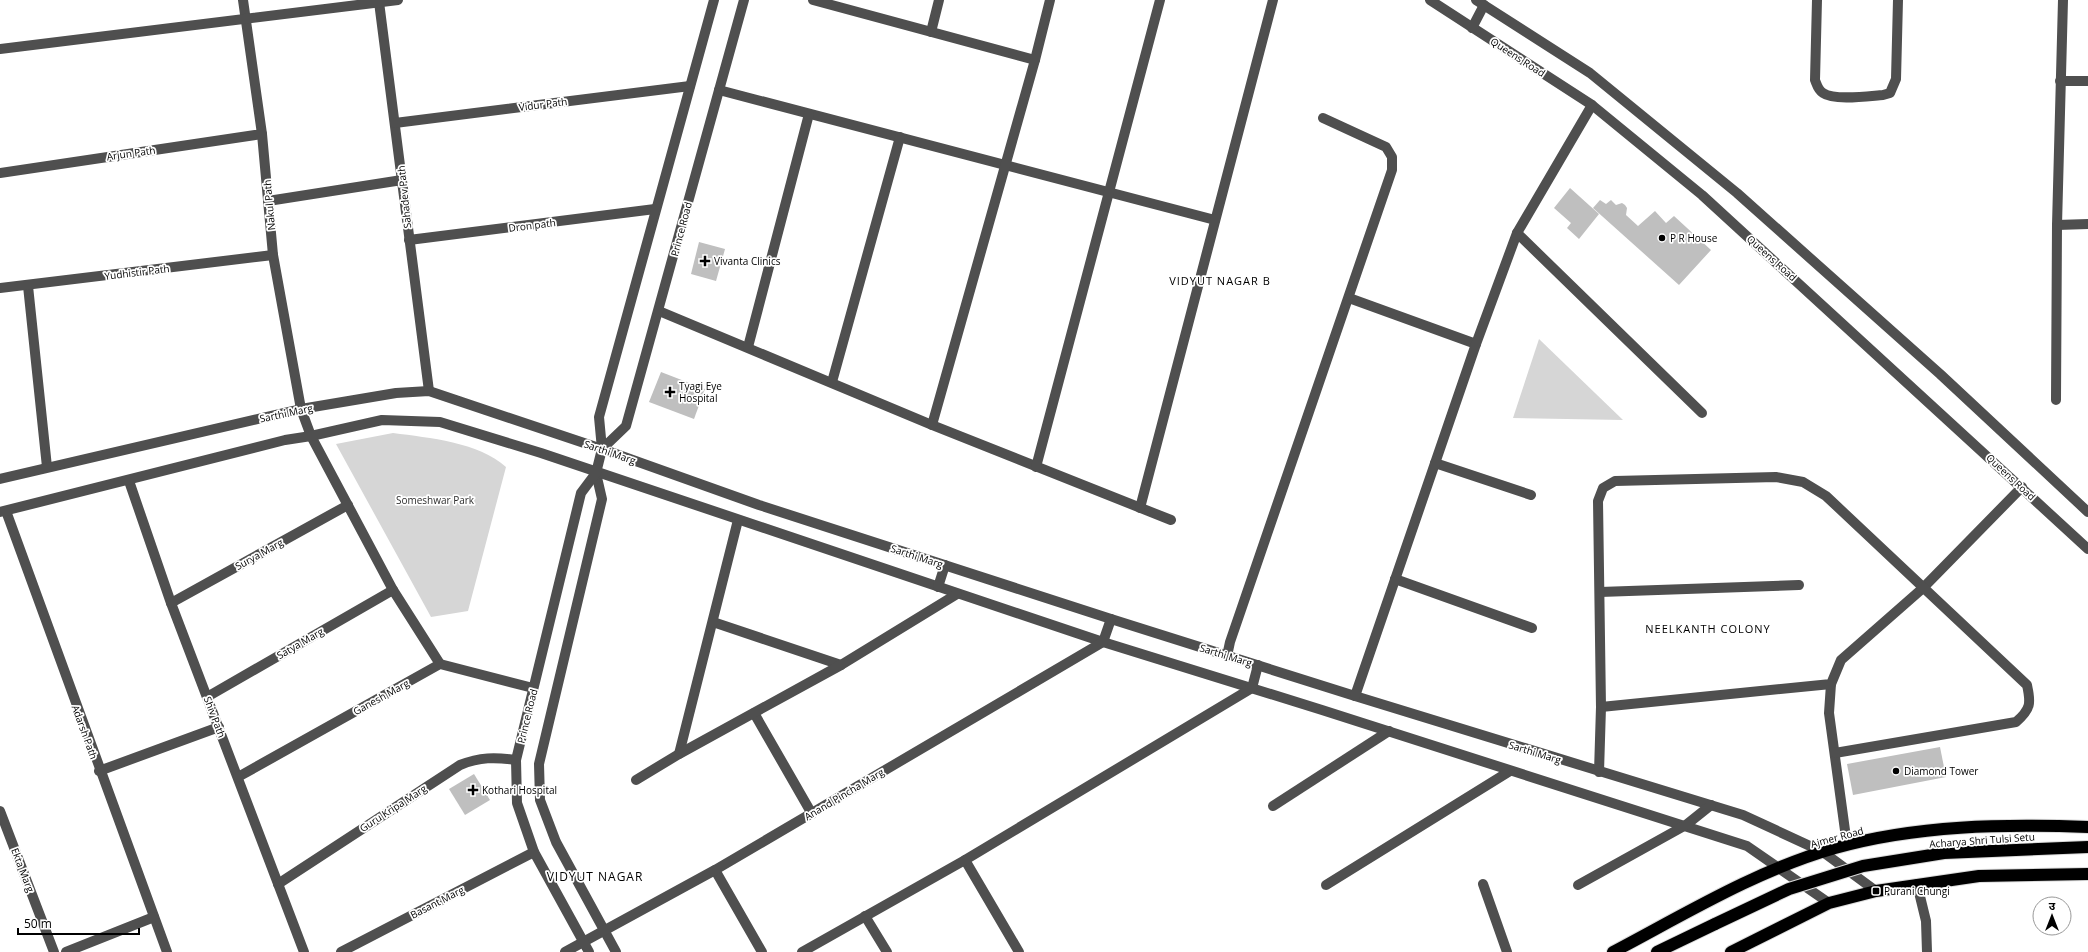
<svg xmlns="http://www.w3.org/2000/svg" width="2088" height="952" font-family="'Open Sans','Noto Sans Devanagari',sans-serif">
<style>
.green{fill:#d6d6d6}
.building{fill:#bfbfbf}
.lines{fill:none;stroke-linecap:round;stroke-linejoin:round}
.highway-casing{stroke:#dbdbdb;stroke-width:14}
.minor{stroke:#4f4f4f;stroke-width:10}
.highway{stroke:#000;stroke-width:12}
.highway-bridge-casing{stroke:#dbdbdb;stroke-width:14;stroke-linecap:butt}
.highway-bridge{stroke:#000;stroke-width:12}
.poi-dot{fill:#000;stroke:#fff;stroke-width:1.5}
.labels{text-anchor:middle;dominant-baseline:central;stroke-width:3.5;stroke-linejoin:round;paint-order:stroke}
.street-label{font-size:10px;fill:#000;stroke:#fff}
.poi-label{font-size:10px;fill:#000;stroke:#fff;text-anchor:start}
.park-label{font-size:10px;fill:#2d2d2d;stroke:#fff}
.neighbourhood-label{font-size:11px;letter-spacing:1px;fill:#000;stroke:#fff}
.quarter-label{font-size:12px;letter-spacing:1px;fill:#000;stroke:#fff}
</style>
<rect width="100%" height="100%" fill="#fff"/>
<!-- green -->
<g class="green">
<polygon points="1539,339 1623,420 1513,418"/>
<path d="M393,433C430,438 478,442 506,467L468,611L431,617L336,444Z"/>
</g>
<!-- building -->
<g class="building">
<polygon points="1570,188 1599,214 1579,239 1567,228 1571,223 1554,208"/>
<polygon points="1600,200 1606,204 1611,200 1616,205 1622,203 1625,205 1627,208 1626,215 1638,226 1655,211 1666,223 1674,216 1711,250 1679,285 1593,208"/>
<polygon points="699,242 725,249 716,281 691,274"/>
<polygon points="661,372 705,389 694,419 649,402"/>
<polygon points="1940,747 1946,777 1853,795 1847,764"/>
<polygon points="474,774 490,800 465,815 449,789"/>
</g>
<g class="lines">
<!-- highway casing -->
<g class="highway-casing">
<g id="highway">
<path d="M1613,952C1685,914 1757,870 1835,848C1917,825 2003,824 2088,827"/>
<polyline points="1657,952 1715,924"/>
<polyline points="1731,952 1829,903 1876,891 1979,876 2088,874"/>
</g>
</g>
<!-- minor -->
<g class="minor">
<polyline points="243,0 262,134 273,255 301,409 311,436 393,590 440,664"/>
<polyline points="813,0 1035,60"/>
<polyline points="1430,0 1592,105 1702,195 2088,549"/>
<polyline points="1476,0 1590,73 1737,193 1940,374 2088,512"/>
<path d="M1817,0L1815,80C1817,85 1818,90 1823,93C1834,101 1869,96 1883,95L1890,93L1896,79L1898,0"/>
<polyline points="379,2 429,391"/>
<polyline points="1472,28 1484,5"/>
<polyline points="931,32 939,0"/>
<polyline points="0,49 398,0"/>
<polyline points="2060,81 2088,81"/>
<polyline points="719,90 1215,220"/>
<polyline points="395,123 690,86"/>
<polyline points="0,173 262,134"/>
<polyline points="268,201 402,180"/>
<polyline points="2057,225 2088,224"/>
<polyline points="1517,233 1702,413"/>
<polyline points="409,240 655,209"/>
<polyline points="28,286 47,467"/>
<polyline points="0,288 273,255"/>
<polyline points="1349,298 1476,344"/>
<polyline points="659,311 932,425 1171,520"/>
<polyline points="748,347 809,114"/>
<polyline points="832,382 900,137"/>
<polyline points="2056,400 2057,225 2063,0"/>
<polyline points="932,425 1035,60 1050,0"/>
<polyline points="602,449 626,426 744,0"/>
<polyline points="1435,463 1531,495"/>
<polyline points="1036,467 1160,0"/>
<polyline points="596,473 602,499 539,764 540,800 556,842 616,952"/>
<polyline points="0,479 301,409 396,393 429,391 602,449 759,505 1111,619 1355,696 1743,815 1823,852 1876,891"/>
<polyline points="129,481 171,603 304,952"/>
<polyline points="1140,508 1273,0"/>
<polyline points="6,511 167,952"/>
<polyline points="0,512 285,440 311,436 382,420 440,422 541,453 1103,642 1322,710 1747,846 1829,903"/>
<polyline points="1395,579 1532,628"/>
<polyline points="938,587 945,565"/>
<polyline points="1600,592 1799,585"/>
<polyline points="171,603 348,505"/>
<polyline points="713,622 841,665"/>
<polyline points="1227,656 1230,642 1392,170 1392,157 1386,147 1323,118"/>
<polyline points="1831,684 1829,713 1847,845"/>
<polyline points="1355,696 1476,344 1517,233 1592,105"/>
<polyline points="207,697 393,590"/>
<polyline points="1601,707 1831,684 1841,660 1923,588 2022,487"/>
<polyline points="754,713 812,814"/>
<polyline points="679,754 738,520"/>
<polyline points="99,771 219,727"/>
<path d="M1599,772L1601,707L1598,501L1603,488L1615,481L1776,477L1803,482L1826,496L2027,685C2031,703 2031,709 2016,722L1835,753"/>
<polyline points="238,777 440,664 533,688"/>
<polyline points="636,780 679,754 841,665 957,594"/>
<polyline points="1273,806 1389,731"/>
<polyline points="0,811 54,952"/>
<polyline points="965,860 1019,952"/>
<polyline points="715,870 762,952"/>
<path d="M278,884L460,765C480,757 495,757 516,760"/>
<polyline points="1483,884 1507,952"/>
<polyline points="1917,884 1926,921 1927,952"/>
<polyline points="1326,885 1510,771"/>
<polyline points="1578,885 1686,825 1711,805"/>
<polyline points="865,916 887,952"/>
<polyline points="66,952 154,917"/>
<polyline points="341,952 534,852"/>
<polyline points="565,952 715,870 1103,642 1111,619"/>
<polyline points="589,952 534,852 517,803 516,760 581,493 596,473 602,449 599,417 714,0"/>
<polyline points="802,952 965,860 1252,688 1258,665"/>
</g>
<!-- highway -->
<use href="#highway" class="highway"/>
<!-- highway-bridge casing -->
<g class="highway-bridge-casing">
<polyline id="highway-bridge" points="1715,924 1789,889 1863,866 1944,853 2088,847"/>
</g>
<!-- highway-bridge -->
<use href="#highway-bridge" class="highway-bridge"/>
</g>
<!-- markers -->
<g class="poi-dot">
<circle cx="1662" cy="238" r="4"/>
<path d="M703 255h4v4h4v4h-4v4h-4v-4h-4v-4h4z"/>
<path d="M668 386h4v4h4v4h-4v4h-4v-4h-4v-4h4z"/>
<circle cx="1896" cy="771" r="4"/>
<path d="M471 784h4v4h4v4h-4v4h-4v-4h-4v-4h4z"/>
<rect x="1872" y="887" width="8" height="8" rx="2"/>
</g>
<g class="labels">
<!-- street labels -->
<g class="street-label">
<text transform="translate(1518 57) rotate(33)">Queens Road</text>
<text transform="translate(543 104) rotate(-7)">Vidur Path</text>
<text transform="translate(131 153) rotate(-8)">Arjun Path</text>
<text transform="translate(404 197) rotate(-96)">Sahadev Path</text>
<text transform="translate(269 205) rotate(-95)">Nakul Path</text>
<text transform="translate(532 225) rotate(-7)">Dron path</text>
<text transform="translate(681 229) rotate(-75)">Prince Road</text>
<text transform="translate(1772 258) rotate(42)">Queens Road</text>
<text transform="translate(137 272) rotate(-7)">Yudhistir Path</text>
<text transform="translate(286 413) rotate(-12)">Sarthi Marg</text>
<text transform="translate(610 452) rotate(19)">Sarthi Marg</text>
<text transform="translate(2011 477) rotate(43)">Queens Road</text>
<text transform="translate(259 554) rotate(-29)">Surya Marg</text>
<text transform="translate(917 556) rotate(18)">Sarthi Marg</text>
<text transform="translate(300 643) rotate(-30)">Satya Marg</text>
<text transform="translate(1226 655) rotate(17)">Sarthi Marg</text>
<text transform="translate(381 697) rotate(-29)">Ganesh Marg</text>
<text transform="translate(527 716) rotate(-76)">Prince Road</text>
<text transform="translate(215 717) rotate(69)">Shiv Path</text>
<text transform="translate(85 732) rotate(70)">Adarsh Path</text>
<text transform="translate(1535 752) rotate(17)">Sarthi Marg</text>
<text transform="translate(844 794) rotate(-31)">Anand Pincha Marg</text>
<text transform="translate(393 808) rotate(-33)">Guru Kripa Marg</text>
<text transform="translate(1837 837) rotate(-15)">Ajmer Road</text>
<text transform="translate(1982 840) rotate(-4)">Acharya Shri Tulsi Setu</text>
<text transform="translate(23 870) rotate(69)">Ekta Marg</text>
<text transform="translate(437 902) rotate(-27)">Basant Marg</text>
</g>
<!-- poi labels -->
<g class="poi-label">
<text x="1670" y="238">P R House</text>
<text x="714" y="261">Vivanta Clinics</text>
<text x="679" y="386">Tyagi Eye<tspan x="679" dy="12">Hospital</tspan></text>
<text x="1904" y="771">Diamond Tower</text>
<text x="482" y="790">Kothari Hospital</text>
<text x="1884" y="891">Purani Chungi</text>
</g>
<!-- park labels -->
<g class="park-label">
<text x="435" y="500">Someshwar Park</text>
</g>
<!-- neighbourhood labels -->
<g class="neighbourhood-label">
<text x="1220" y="280">VIDYUT NAGAR B</text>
<text x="1708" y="628">NEELKANTH COLONY</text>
</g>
<!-- quarter labels -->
<g class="quarter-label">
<text x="595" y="876">VIDYUT NAGAR</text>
</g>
</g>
<!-- north arrow -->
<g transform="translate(2052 916)"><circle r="19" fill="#ffffff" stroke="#999999"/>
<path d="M0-3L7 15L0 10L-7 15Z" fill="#000000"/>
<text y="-6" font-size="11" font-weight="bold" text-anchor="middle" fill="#000000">उ</text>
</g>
<!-- scale -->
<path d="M18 928v6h121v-6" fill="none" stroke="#000000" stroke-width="2"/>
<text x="24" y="928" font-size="12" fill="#000000" stroke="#ffffff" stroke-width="3" paint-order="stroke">50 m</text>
</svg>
